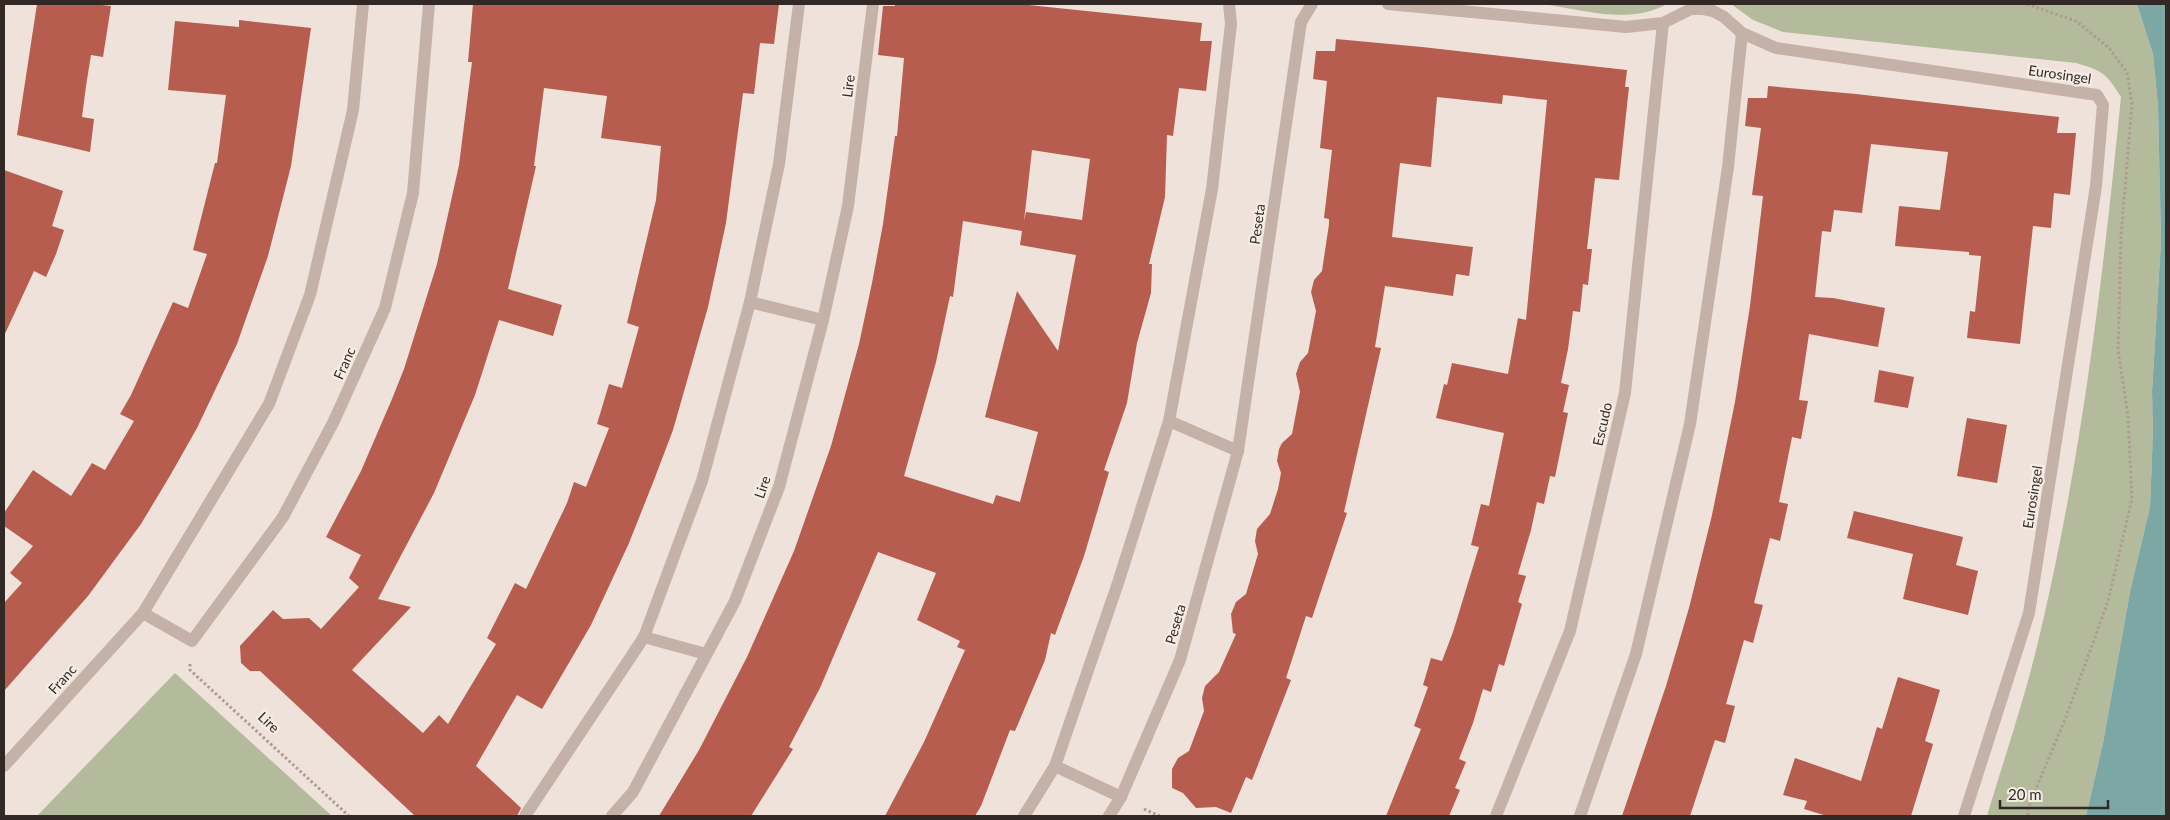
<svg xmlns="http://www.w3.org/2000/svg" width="2170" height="820" font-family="Lato,sans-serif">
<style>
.green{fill:#b4ba9c}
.water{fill:#7da7a4}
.building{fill:#b65d4f;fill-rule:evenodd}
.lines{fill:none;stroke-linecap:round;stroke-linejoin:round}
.path{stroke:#af9b92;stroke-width:3;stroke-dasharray:2.5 2.5;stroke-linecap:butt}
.minor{stroke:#c4b1a8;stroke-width:12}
.labels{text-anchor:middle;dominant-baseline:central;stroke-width:4.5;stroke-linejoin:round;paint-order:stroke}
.street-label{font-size:14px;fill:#322927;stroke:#f6ede5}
</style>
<rect width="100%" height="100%" fill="#eee2da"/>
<!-- green -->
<g class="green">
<path d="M1543,4H1667C1630,25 1583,10 1543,4Z"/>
<path d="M1731,4H2137L2153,54L2158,106L2161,241L2152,392L2153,432L2150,507L2130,592L2103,743L2086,816H1987C2004,759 2024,701 2038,642C2081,464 2103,278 2121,97C2106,73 2103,71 2076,63L1783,32L1753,20Z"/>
<polygon points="175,673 332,816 37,816"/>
</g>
<!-- water -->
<polygon class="water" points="2137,4 2166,4 2166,816 2086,816 2103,743 2130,592 2150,507 2153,432 2152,392 2161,241 2158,106 2153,54"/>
<!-- building -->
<g class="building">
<polygon points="37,4 93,4 111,6 103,57 91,55 86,86 82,117 94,119 90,152 17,135"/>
<path d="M473,4H779L774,44L760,43L754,94L743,93L726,223L708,307L673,430L654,480L629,543L591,625L542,709L517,695L476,766L521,808L517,816H415L260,671H250L241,663L240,646L273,610L283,619L309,618L321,629L359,587L349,578L361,555L326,537L361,471L392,399L404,369L437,264L459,165L472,62H468ZM544,88L607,96L601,138L661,146L656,200L627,323L639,327L622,388L609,384L597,424L609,428L586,487L574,482L567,503L526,589L515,583L487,638L496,644L448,724L439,715L423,733L352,670L411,607L378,599L434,493L475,395L499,320L553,336L562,305L508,289L536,166H534Z"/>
<path d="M895,4H1019L1202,23L1200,41H1212L1206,91L1179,88L1173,136L1167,135L1165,197L1149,264H1152L1151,293L1137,343L1127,403L1104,470L1109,472L1084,556L1055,635L1051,633L1045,660L1015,731L1010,730L981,806L975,816H885L924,742L965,650L957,647L960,641L917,620L936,573L878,552L820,688L789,747L793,749L751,816H659L699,750L747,657L794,551L831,446L859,344L872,283L883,224L895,136H897L904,58L878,55L883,6H895ZM1032,150L1090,159L1082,220L1026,212L1024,221ZM963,221L1022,231L1020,245L1076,255L1058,351L1017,291L985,417L1038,432L1020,502L996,495L993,504L904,476L936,362L950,296L953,297Z"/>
<polygon points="239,20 311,28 291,166 268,256 237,344 197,428 171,474 141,524 88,596 4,691 4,603 22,583 10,573 33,546 4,526 4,513 33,470 71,496 92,463 105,470 134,421 120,414 131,395 173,302 188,308 207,254 193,250 215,163 217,163 226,95 168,90 175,21 239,27"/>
<polygon points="1336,39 1422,47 1627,70 1625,87 1629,87 1619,180 1595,178 1587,249 1592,249 1588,285 1583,284 1580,312 1573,311 1568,349 1561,383 1569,385 1563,412 1568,413 1555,477 1550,476 1544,504 1537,502 1531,530 1518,574 1526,576 1518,602 1522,604 1504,666 1499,664 1491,692 1483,689 1473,723 1459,759 1466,762 1455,788 1460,790 1449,816 1386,816 1421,729 1414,726 1428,687 1423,685 1431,658 1442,661 1453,632 1479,547 1471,545 1481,504 1489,506 1504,433 1436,418 1444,384 1447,385 1452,363 1508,374 1518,318 1526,320 1547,100 1503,95 1502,104 1437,97 1431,167 1400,163 1392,237 1473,247 1469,276 1456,274 1453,296 1385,286 1375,347 1381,348 1344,512 1347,513 1312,618 1306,616 1286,678 1291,680 1252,780 1246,777 1231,813 1216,807 1196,808 1183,793 1172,788 1172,769 1178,758 1189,751 1204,711 1202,698 1205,686 1219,672 1236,634 1233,633 1231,614 1236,602 1246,594 1258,554 1255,541 1257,529 1270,514 1278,489 1281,473 1277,461 1279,449 1282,443 1292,434 1300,392 1296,374 1300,362 1308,353 1316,311 1311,292 1314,280 1322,271 1329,224 1329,219 1324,218 1332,150 1320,148 1327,81 1313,79 1316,51 1335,51"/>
<polygon points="1768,86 1856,94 2059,117 2057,133 2076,133 2070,195 2054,193 2051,228 2033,226 2020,344 1967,338 1970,311 1975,312 1981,256 1969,255 1969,252 1895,246 1899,206 1940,210 1948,152 1871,144 1862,213 1834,210 1831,232 1822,231 1815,297 1833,298 1885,308 1878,347 1809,334 1799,400 1808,401 1801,439 1792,437 1779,502 1788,504 1780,541 1770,538 1754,603 1763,605 1753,643 1744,640 1726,704 1735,706 1725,743 1715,740 1690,816 1622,816 1666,686 1689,608 1712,515 1735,402 1750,306 1763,196 1752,195 1761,128 1745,126 1748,98 1767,98"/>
<polygon points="4,170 63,191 52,226 64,230 56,254 46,277 34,271 4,336"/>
<polygon points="1879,370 1914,377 1908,408 1874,402"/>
<polygon points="1967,418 2007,425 1997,483 1957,476"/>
<polygon points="1854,511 1963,537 1956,565 1978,571 1968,615 1903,599 1913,554 1847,538"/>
<polygon points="1898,677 1940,690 1925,741 1933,744 1911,816 1827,816 1804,809 1807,801 1783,795 1795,758 1861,781 1877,727 1882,729"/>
</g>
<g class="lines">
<!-- path -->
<g class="path">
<polyline points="2027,4 2076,21 2109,48 2127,72 2132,104 2121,237 2118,350 2128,415 2132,499 2108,601 2066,717 2028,808 2028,816"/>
<polyline points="190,664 190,670 349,816"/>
<polyline points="1144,809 1160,816"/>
</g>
<!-- minor -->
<g class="minor">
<polyline points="363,4 353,110 310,295 269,404 143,613 192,641 283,517 334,421 385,308 413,193 429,4"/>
<polyline points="1388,4 1626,27 1663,23 1691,9 1703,9 1713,11 1724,17 1742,33 1776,48 2097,95 2103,105 2096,186 2029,613 1964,816"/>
<polyline points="750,302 823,320"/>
<polyline points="1169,421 1238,451"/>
<polyline points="644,637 706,654"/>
<polyline points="4,766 143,613"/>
<polyline points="1055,766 1121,797"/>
<polyline points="525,816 644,637 702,481 750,302 779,164 799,4"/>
<polyline points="612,816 633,792 735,601 779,487 823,320 848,206 873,4"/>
<polyline points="1024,816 1055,766 1118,583 1169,421 1212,189 1231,24 1229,4"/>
<polyline points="1109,816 1121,797 1180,660 1238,451 1301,22 1312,4"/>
<polyline points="1496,816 1570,631 1625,393 1663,23"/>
<polyline points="1580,816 1636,654 1690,424 1728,167 1742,33"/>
</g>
</g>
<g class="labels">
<!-- street labels -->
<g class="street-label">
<text transform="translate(2060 74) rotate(8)">Eurosingel</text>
<text transform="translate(848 86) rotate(-83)">Lire</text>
<text transform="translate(1257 224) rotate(-82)">Peseta</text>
<text transform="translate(344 363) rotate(-66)">Franc</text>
<text transform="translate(1602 424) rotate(-77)">Escudo</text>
<text transform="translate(762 487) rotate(-71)">Lire</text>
<text transform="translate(2032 497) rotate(-81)">Eurosingel</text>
<text transform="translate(1175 624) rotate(-74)">Peseta</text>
<text transform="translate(62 679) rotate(-48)">Franc</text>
<text transform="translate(269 722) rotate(43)">Lire</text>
</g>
</g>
<!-- border -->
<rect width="2170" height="820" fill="none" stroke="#322927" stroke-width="10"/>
<!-- scale -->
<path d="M2000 800v8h108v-8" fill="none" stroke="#322927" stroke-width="2.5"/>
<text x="2008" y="800" font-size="15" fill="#322927" stroke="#f6ede5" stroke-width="4" paint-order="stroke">20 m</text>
</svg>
